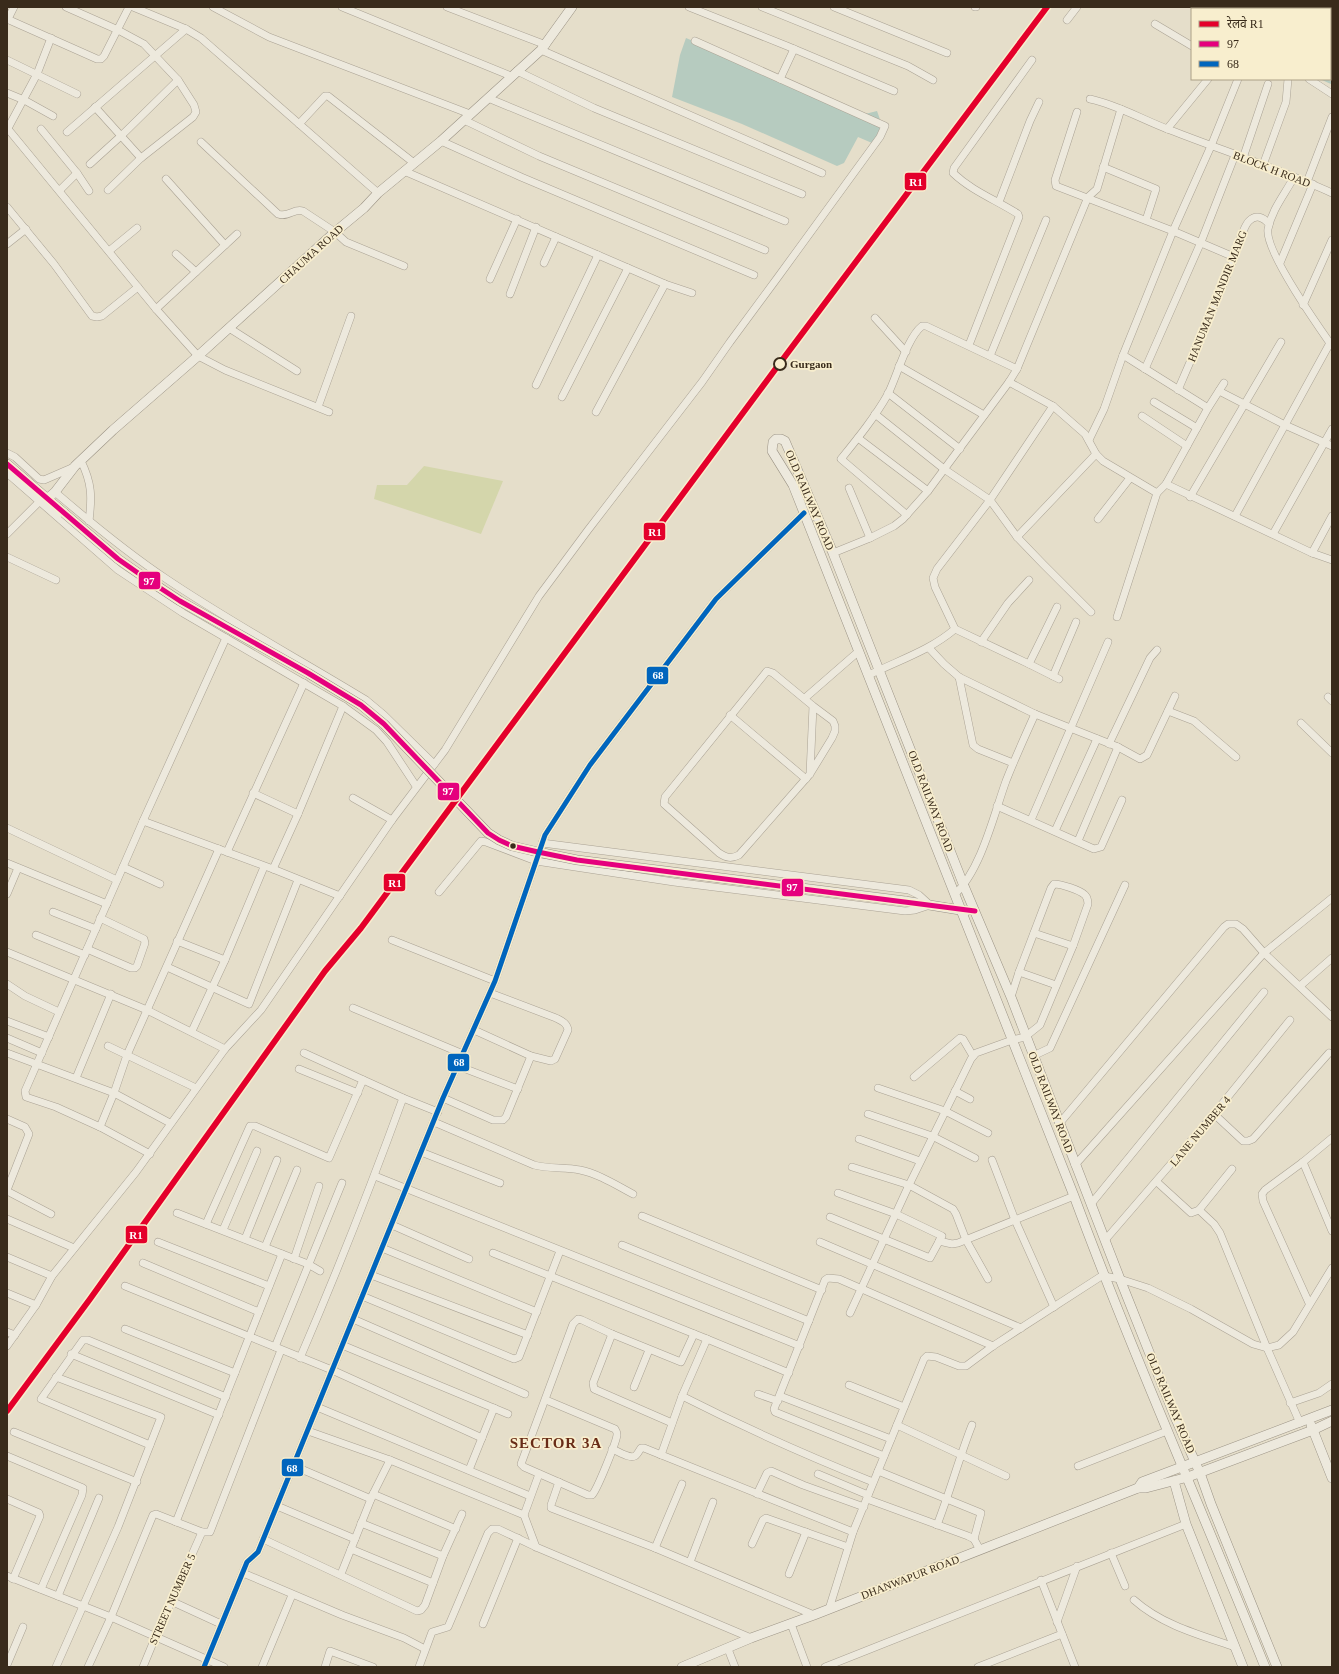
<svg xmlns="http://www.w3.org/2000/svg" width="1339" height="1674" font-family="'Times New Roman','Noto Sans Devanagari',serif">
<style>
.green{fill:#d4d6ab}
.water{fill:#b6cbbf}
.lines{fill:none;stroke-linecap:round;stroke-linejoin:round}
.stream{stroke:#b6cbbf;stroke-width:2.5}
.street-casing{stroke:#aaa294;stroke-width:8}
.secondary-casing{stroke:#9a9284;stroke-width:10}
.street{stroke:#ede9dd;stroke-width:7}
.secondary{stroke:#ede9dd;stroke-width:9}
.secondary-bridge-casing{stroke:#9a9284;stroke-width:10;stroke-linecap:butt}
.secondary-bridge{stroke:#ede9dd;stroke-width:9}
.bus-1-casing{stroke:#f8eece;stroke-width:8}
.bus-2-casing{stroke:#f8eece;stroke-width:8}
.bus-1{stroke:#e5007d;stroke-width:5}
.bus-2{stroke:#0065bd;stroke-width:5}
.rail-1-casing{stroke:#f8eece;stroke-width:9}
.rail-1{stroke:#e4002b;stroke-width:6}
.stop-dot{fill:#f8eece;stroke:#392b1b;stroke-width:2}
.bus-dot{fill:#392b1b;stroke:#f8eece;stroke-width:1.5}
.labels{text-anchor:middle;dominant-baseline:central;stroke-width:3.5;stroke-linejoin:round;paint-order:stroke}
.street-label{font-size:11px;fill:#392b1b;stroke:#f8eece}
.stop-label{font-size:11px;font-weight:bold;fill:#392b1b;stroke:#f8eece;text-anchor:start}
.district-label{font-size:15px;font-weight:bold;letter-spacing:1px;fill:#692c17;stroke:#f8eece}
.line-badge{stroke:#f8eece;stroke-width:1.5}
.badge-label{font-size:11px;text-anchor:middle;font-weight:bold;fill:#fff}
</style>
<rect width="100%" height="100%" fill="#e5deca"/>
<!-- green -->
<polygon class="green" points="424,466 503,481 481,534 374,499 377,485 407,485"/>
<!-- water -->
<polygon class="water" points="686,38 865,114 877,111 883,128 872,143 858,137 844,163 837,166 742,124 672,97 680,55"/>
<g class="lines">
<!-- stream -->
<g class="stream">
<polyline points="1328,9 1328,7"/>
<polyline points="1323,79 1332,83"/>
</g>
<!-- street casing -->
<g class="street-casing">
<g id="street">
<polyline points="66,7 118,30 144,44 178,80 194,105 196,112 193,117 141,158 108,190"/>
<polyline points="133,7 186,29 201,38 378,193"/>
<polyline points="213,7 269,37 470,114"/>
<polyline points="342,7 511,76"/>
<polyline points="447,7 546,45"/>
<polyline points="689,7 787,46 894,91"/>
<polyline points="762,7 908,66 933,80"/>
<polyline points="834,7 947,53"/>
<polyline points="975,7 976,7"/>
<polyline points="1262,9 1264,7"/>
<polyline points="1315,9 1316,7"/>
<polyline points="7,19 97,59 101,59 104,56 129,7"/>
<polyline points="8,19 14,7"/>
<polyline points="1067,20 1077,7"/>
<polyline points="1155,24 1192,46"/>
<polyline points="541,50 822,173"/>
<polyline points="7,60 77,94"/>
<polyline points="517,71 594,108 802,194"/>
<polyline points="780,79 794,49"/>
<polyline points="1309,79 1332,94"/>
<polyline points="7,93 24,100"/>
<polyline points="488,98 785,221"/>
<path d="M1090,99C1118,105 1143,120 1170,130C1224,151 1279,169 1332,193"/>
<polyline points="26,101 53,116"/>
<polyline points="95,107 141,158"/>
<polyline points="1077,112 1055,180 1056,186 1173,231 1234,257"/>
<polyline points="464,120 539,156 765,250"/>
<polyline points="299,124 325,96 328,96 414,163"/>
<polyline points="8,129 156,309 198,356 225,370 329,412"/>
<polyline points="41,129 77,173 89,191"/>
<polyline points="1167,129 1208,79"/>
<polyline points="7,130 37,74 51,38"/>
<polyline points="67,132 186,29"/>
<polyline points="441,141 521,177 754,275"/>
<path d="M201,142L278,214C289,218 293,208 303,211L335,232L346,242L404,266"/>
<polyline points="1243,158 1268,84"/>
<polyline points="90,164 122,135 178,80"/>
<polyline points="1263,165 1286,102 1288,79"/>
<polyline points="1103,167 1156,189 1146,220"/>
<polyline points="404,171 665,284 692,293"/>
<path d="M1294,177C1285,194 1272,209 1268,229C1264,250 1318,326 1332,346"/>
<polyline points="166,179 225,245"/>
<polyline points="1307,182 1332,117"/>
<polyline points="60,190 77,173"/>
<polyline points="999,202 1030,121 1039,102"/>
<polyline points="7,207 54,264 92,316 97,317 102,316 138,287"/>
<polyline points="7,244 26,229"/>
<polyline points="109,251 137,228"/>
<polyline points="176,254 196,272"/>
<polyline points="544,263 556,237"/>
<polyline points="1280,263 1313,184"/>
<polyline points="490,279 517,219"/>
<polyline points="510,294 536,227"/>
<polyline points="1303,305 1332,240"/>
<polyline points="156,309 237,234"/>
<polyline points="875,318 906,352"/>
<polyline points="229,328 297,371"/>
<path d="M969,345L1019,217L1018,214C996,200 972,191 953,173L954,168L1032,60"/>
<polyline points="1123,355 1208,408"/>
<polyline points="990,356 1046,220"/>
<polyline points="899,366 984,415"/>
<polyline points="1145,369 1201,242 1235,155"/>
<polyline points="1009,382 1053,406 1085,434 1096,454 1103,461 1157,493"/>
<polyline points="536,385 598,255"/>
<path d="M1178,390C1197,346 1216,302 1234,258C1238,248 1242,228 1249,221C1256,214 1263,217 1269,224"/>
<polyline points="1219,391 1285,425 1332,446"/>
<polyline points="888,393 960,449"/>
<polyline points="562,397 628,268"/>
<polyline points="1154,402 1197,428"/>
<polyline points="318,407 351,316"/>
<polyline points="596,412 665,284"/>
<polyline points="875,414 944,469 990,500 1017,537 1043,564 1091,612"/>
<polyline points="1142,416 1187,446"/>
<polyline points="858,438 928,491"/>
<polyline points="1089,440 1104,409 1123,355 1173,231 1211,146 1238,79"/>
<polyline points="7,453 15,457 39,479 44,480 74,467"/>
<path d="M81,461C92,483 92,497 89,521"/>
<polyline points="7,473 118,570 183,613 343,706 376,730 387,742 416,786"/>
<polyline points="1166,484 1312,553 1332,560"/>
<polyline points="849,488 870,538"/>
<path d="M55,492C90,522 126,552 165,578C230,622 299,659 366,700L384,715L434,764"/>
<polyline points="1190,497 1281,342"/>
<path d="M907,515L841,459C858,438 875,417 888,394C897,376 907,338 922,326H926L1017,369"/>
<polyline points="1235,516 1330,343"/>
<polyline points="1098,519 1130,478"/>
<polyline points="7,534 39,502"/>
<polyline points="1273,534 1332,429"/>
<polyline points="1017,537 1096,454"/>
<polyline points="833,553 870,538 894,526 903,519 928,491 1009,382 1017,369 1088,197 1097,189 1121,109"/>
<polyline points="1312,553 1332,516"/>
<polyline points="7,557 56,580"/>
<polyline points="1057,607 1029,664 1059,679"/>
<polyline points="1117,617 1157,493 1166,484 1208,408 1224,383"/>
<polyline points="981,642 1008,603 1029,580"/>
<polyline points="929,648 944,664 959,677 1035,714 1118,747 1140,759 1147,755 1175,696"/>
<polyline points="1029,664 955,629 935,587 933,578 937,569 990,500 1053,406"/>
<path d="M869,675C899,660 929,651 955,629"/>
<polyline points="1053,676 1076,622"/>
<polyline points="959,677 973,745 978,749 1013,763"/>
<polyline points="1328,697 1332,701"/>
<polyline points="805,698 859,651"/>
<polyline points="1168,711 1194,721 1236,757"/>
<polyline points="730,715 806,779"/>
<polyline points="1301,723 1332,753"/>
<polyline points="1109,744 1150,658 1157,650"/>
<path d="M810,774L813,706L773,673L767,671L665,797L664,804L719,853C727,858 731,859 739,855L810,774L832,738L835,731V726L833,721L813,706"/>
<polyline points="253,793 298,814"/>
<polyline points="353,798 392,820"/>
<polyline points="997,806 1094,849 1101,847 1122,800"/>
<polyline points="1031,820 1108,642"/>
<polyline points="143,821 273,869 340,896"/>
<polyline points="7,828 117,880"/>
<polyline points="1055,831 1097,739"/>
<polyline points="1078,841 1118,747"/>
<polyline points="227,852 304,683"/>
<polyline points="7,863 107,904"/>
<polyline points="123,867 160,884"/>
<polyline points="273,869 298,814 343,706"/>
<polyline points="439,892 481,841 486,842 536,861 674,882 905,911 915,910 930,905 919,895 909,890 542,843"/>
<polyline points="7,894 18,868"/>
<path d="M955,894C981,870 994,814 1006,781C1015,758 1025,736 1035,714"/>
<polyline points="53,912 96,929"/>
<polyline points="1034,933 1073,946"/>
<polyline points="36,935 85,955"/>
<polyline points="392,940 495,981"/>
<polyline points="177,941 225,960"/>
<polyline points="87,949 131,968 135,968 137,966 145,943 144,939 100,918"/>
<polyline points="7,952 147,1010 225,1049"/>
<polyline points="167,967 249,1004 298,880"/>
<polyline points="1019,972 1056,985"/>
<polyline points="7,984 25,996 59,1012"/>
<polyline points="1300,986 1332,958"/>
<polyline points="353,1008 463,1054"/>
<polyline points="7,1021 49,1037"/>
<path d="M474,1030L531,1056L551,1061L555,1059L568,1030C567,1023 562,1021 556,1018L490,993"/>
<polyline points="192,1031 225,960 264,867"/>
<polyline points="7,1038 42,1053"/>
<polyline points="108,1046 196,1088"/>
<polyline points="7,1053 114,1093 170,1123"/>
<polyline points="304,1053 403,1098 438,1112"/>
<polyline points="1033,1056 1050,1048 1125,885"/>
<polyline points="458,1066 518,1089"/>
<polyline points="299,1069 358,1093"/>
<polyline points="914,1077 960,1038 963,1039 973,1056"/>
<polyline points="76,1078 111,994"/>
<polyline points="878,1088 945,1111 988,1133"/>
<polyline points="955,1091 970,1099"/>
<polyline points="443,1098 493,1120 503,1120 506,1117 531,1056"/>
<polyline points="868,1114 932,1136 975,1158"/>
<polyline points="1214,1114 1243,1141 1248,1141 1253,1139 1329,1053"/>
<polyline points="7,1119 25,1127 29,1134 7,1190"/>
<path d="M434,1122L534,1165C549,1169 565,1167 580,1170C599,1174 616,1185 633,1194"/>
<polyline points="1059,1124 1224,927 1228,924 1236,924 1243,929 1264,953 1332,1017"/>
<polyline points="100,1127 114,1093 127,1055 219,849"/>
<polyline points="859,1139 920,1161"/>
<polyline points="421,1152 500,1183"/>
<polyline points="150,1154 100,1127 56,1107 26,1097 25,1091 143,821 226,638"/>
<polyline points="992,1160 1015,1220 1054,1307"/>
<polyline points="1303,1162 1332,1231"/>
<polyline points="1075,1165 1264,953 1332,898"/>
<polyline points="852,1167 909,1185 953,1209 956,1214 966,1240 988,1279"/>
<polyline points="375,1176 800,1346"/>
<polyline points="1157,1182 1191,1213 1199,1210 1232,1169"/>
<polyline points="7,1191 51,1214"/>
<polyline points="1091,1204 1264,992"/>
<polyline points="1199,1210 1214,1224 1220,1233 1267,1348 1300,1423"/>
<polyline points="177,1213 308,1264 320,1271"/>
<polyline points="642,1216 822,1290"/>
<polyline points="830,1217 930,1258 942,1236 896,1214 838,1193"/>
<polyline points="7,1219 74,1248"/>
<polyline points="206,1224 250,1126 255,1126 329,1158 363,1080"/>
<polyline points="392,1225 469,1259"/>
<polyline points="223,1230 257,1151"/>
<polyline points="245,1239 277,1160"/>
<polyline points="1106,1239 1214,1114 1290,1020"/>
<polyline points="939,1241 952,1244 958,1243 1074,1196"/>
<polyline points="158,1242 269,1286"/>
<polyline points="820,1242 1021,1328"/>
<polyline points="622,1245 809,1321"/>
<polyline points="265,1247 297,1170"/>
<polyline points="382,1248 537,1312"/>
<polyline points="493,1253 707,1339 789,1373"/>
<polyline points="7,1257 52,1276"/>
<polyline points="294,1259 319,1186"/>
<polyline points="143,1263 259,1312"/>
<polyline points="371,1275 528,1335"/>
<polyline points="125,1286 332,1370 482,1438"/>
<polyline points="7,1293 36,1305"/>
<polyline points="362,1296 514,1359 519,1357 560,1251"/>
<polyline points="1309,1303 1263,1201 1262,1194 1265,1190 1303,1162 1332,1138"/>
<path d="M850,1313L909,1185L971,1059L976,1053L1012,1040L1025,1037L1040,1025L1073,946L1088,904C1088,901 1088,898 1085,895C1080,890 1061,884 1054,884L1051,888L1019,972L1011,997"/>
<polyline points="353,1319 525,1394"/>
<polyline points="125,1329 235,1373"/>
<polyline points="7,1332 15,1335"/>
<polyline points="612,1334 593,1383 594,1389 672,1423"/>
<polyline points="342,1345 508,1414"/>
<polyline points="7,1346 36,1305 52,1276 136,1172 225,1049 261,1010 392,820 445,750 539,596 588,530 702,382 730,342 778,277 880,137 885,126 695,41"/>
<polyline points="275,1347 342,1183"/>
<polyline points="71,1354 219,1415"/>
<path d="M300,1358C337,1272 371,1186 403,1098"/>
<polyline points="849,1385 904,1407"/>
<polyline points="634,1387 649,1350"/>
<polyline points="758,1394 778,1401"/>
<path d="M682,1396C745,1428 808,1456 873,1482"/>
<polyline points="780,1396 891,1439"/>
<path d="M546,1400L615,1429C617,1432 617,1432 617,1435C616,1443 597,1490 592,1495H588L524,1467L521,1464L573,1324L578,1319L582,1320L612,1334L681,1362L694,1334"/>
<polyline points="1290,1403 1319,1393 1332,1384"/>
<polyline points="317,1407 530,1496"/>
<polyline points="897,1425 1006,1476"/>
<polyline points="308,1431 390,1460 524,1515"/>
<polyline points="14,1432 137,1482"/>
<polyline points="150,1445 41,1399 83,1340 88,1340 226,1397"/>
<path d="M612,1449C618,1451 629,1459 635,1456C637,1455 639,1451 641,1448H644L853,1532"/>
<polyline points="661,1455 682,1396 707,1339"/>
<polyline points="7,1456 83,1488 82,1495 41,1589"/>
<polyline points="884,1456 775,1412 774,1409 825,1280 828,1278 839,1279 993,1346"/>
<polyline points="294,1466 371,1499"/>
<polyline points="1078,1466 1167,1431"/>
<polyline points="469,1470 494,1408"/>
<polyline points="878,1471 981,1513 974,1539"/>
<polyline points="818,1474 868,1495"/>
<polyline points="559,1482 551,1505 551,1508 655,1548 814,1615"/>
<polyline points="373,1494 456,1529"/>
<polyline points="757,1494 767,1473 771,1471 803,1485 864,1507"/>
<polyline points="7,1499 39,1513 40,1516 13,1579"/>
<polyline points="867,1499 968,1536 974,1539 980,1550"/>
<polyline points="277,1506 355,1539"/>
<polyline points="176,1522 282,1254"/>
<polyline points="361,1523 443,1556"/>
<path d="M937,1525C950,1492 959,1458 972,1425"/>
<polyline points="263,1539 417,1611 421,1610 425,1605 443,1556 462,1514"/>
<polyline points="752,1544 763,1520 766,1518 848,1547"/>
<polyline points="536,1547 524,1515 539,1474"/>
<polyline points="655,1548 682,1484"/>
<polyline points="351,1549 433,1583"/>
<polyline points="1111,1553 1125,1586"/>
<polyline points="690,1562 713,1502"/>
<polyline points="243,1573 342,1615 404,1638 425,1649"/>
<polyline points="341,1574 373,1494 390,1460"/>
<polyline points="789,1574 806,1532"/>
<polyline points="7,1576 111,1617 224,1667"/>
<polyline points="1041,1580 1075,1667"/>
<polyline points="58,1596 99,1498"/>
<path d="M1134,1600C1162,1625 1200,1635 1235,1647"/>
<polyline points="171,1601 221,1624"/>
<polyline points="829,1609 853,1532 924,1359 927,1356 936,1357 959,1366 966,1366 993,1346 1100,1277 1104,1276 1120,1279 1148,1288 1191,1309 1253,1344 1267,1348 1279,1345 1293,1332 1332,1268"/>
<polyline points="1057,1622 1077,1566"/>
<polyline points="483,1624 518,1538"/>
<polyline points="791,1624 807,1667"/>
<polyline points="728,1649 735,1667"/>
<polyline points="7,1665 23,1627"/>
<polyline points="56,1667 118,1527 161,1417 56,1377"/>
<polyline points="88,1667 111,1617 153,1515 156,1514 202,1532 210,1532 281,1350"/>
<polyline points="143,1667 155,1638 202,1532"/>
<polyline points="204,1667 247,1562 258,1552 443,1098 495,981 545,835 590,765 716,599 804,513"/>
<polyline points="262,1667 292,1595"/>
<polyline points="325,1667 330,1651 373,1667"/>
<polyline points="419,1667 432,1632 448,1627 488,1533 492,1529 498,1529 536,1547 751,1638"/>
<polyline points="825,1667 1186,1524"/>
<polyline points="978,1667 1062,1634"/>
</g>
</g>
<!-- secondary casing -->
<g class="secondary-casing">
<g id="secondary">
<polyline points="7,464 64,513"/>
<polyline points="47,499 55,492 75,466 113,430 198,356 335,232 364,208 378,193 441,141 541,50 572,7"/>
<polyline points="905,901 966,911"/>
<polyline points="1311,1425 1332,1478"/>
<polyline points="1174,1481 1186,1524 1243,1667"/>
<polyline points="1138,1488 1142,1482 1332,1410"/>
<polyline points="682,1667 751,1638 814,1615 1138,1488 1146,1488 1188,1477 1313,1430 1332,1421"/>
<path d="M1265,1667C1202,1510 1133,1355 1074,1196L793,485L772,451L773,442L776,439H781L785,441L833,553L964,886L1011,997L1120,1279L1175,1417L1200,1473L1211,1504L1277,1667"/>
</g>
</g>
<!-- street -->
<use href="#street" class="street"/>
<!-- secondary -->
<use href="#secondary" class="secondary"/>
<!-- secondary-bridge casing -->
<g class="secondary-bridge-casing">
<polyline id="secondary-bridge" points="64,513 118,559 148,580 180,601 308,673 361,705 384,724 488,833 499,840 512,846 538,852 577,860 905,901"/>
</g>
<!-- secondary-bridge -->
<use href="#secondary-bridge" class="secondary-bridge"/>
<!-- bus-1 casing -->
<g class="bus-1-casing">
<polyline id="bus-1" points="7,464 118,559 148,580 180,601 308,673 361,705 384,724 488,833 499,840 512,846 538,852 577,860 975,911"/>
</g>
<!-- bus-2 casing -->
<g class="bus-2-casing">
<polyline id="bus-2" points="204,1667 247,1562 258,1552 443,1098 495,981 545,835 590,765 716,599 804,513"/>
</g>
<!-- bus-1 -->
<use href="#bus-1" class="bus-1"/>
<!-- bus-2 -->
<use href="#bus-2" class="bus-2"/>
<!-- rail-1 casing -->
<g class="rail-1-casing">
<polyline id="rail-1" points="7,1411 90,1299 325,971 361,928 777,367 1047,7"/>
</g>
<!-- rail-1 -->
<use href="#rail-1" class="rail-1"/>
</g>
<!-- markers -->
<circle class="stop-dot" cx="780" cy="364" r="6"/>
<circle class="bus-dot" cx="513" cy="846" r="3.5"/>
<g class="labels">
<!-- street labels -->
<g class="street-label">
<text transform="translate(1272 169) rotate(21)">BLOCK H ROAD</text>
<text transform="translate(311 254) rotate(-42)">CHAUMA ROAD</text>
<text transform="translate(1217 296) rotate(-68)">HANUMAN MANDIR MARG</text>
<text transform="translate(810 500) rotate(67)">OLD RAILWAY ROAD</text>
<text transform="translate(931 801) rotate(69)">OLD RAILWAY ROAD</text>
<text transform="translate(1051 1102) rotate(69)">OLD RAILWAY ROAD</text>
<text transform="translate(1200 1131) rotate(-50)">LANE NUMBER 4</text>
<text transform="translate(1171 1403) rotate(67)">OLD RAILWAY ROAD</text>
<text transform="translate(910 1577) rotate(-21)">DHANWAPUR ROAD</text>
<text transform="translate(172 1599) rotate(-66)">STREET NUMBER 5</text>
</g>
<!-- stop labels -->
<g class="stop-label">
<text x="790" y="364">Gurgaon</text>
</g>
<!-- district labels -->
<g class="district-label">
<text x="556" y="1443">SECTOR 3A</text>
</g>
</g>
<g class="line-badge">
<rect x="904" y="172" width="23" height="19" rx="4" fill="#e4002b"/>
<rect x="643" y="522" width="23" height="19" rx="4" fill="#e4002b"/>
<rect x="138" y="571" width="23" height="19" rx="4" fill="#e5007d"/>
<rect x="646" y="666" width="23" height="19" rx="4" fill="#0065bd"/>
<rect x="437" y="782" width="23" height="19" rx="4" fill="#e5007d"/>
<rect x="383" y="873" width="23" height="19" rx="4" fill="#e4002b"/>
<rect x="781" y="878" width="23" height="19" rx="4" fill="#e5007d"/>
<rect x="447" y="1053" width="23" height="19" rx="4" fill="#0065bd"/>
<rect x="125" y="1225" width="23" height="19" rx="4" fill="#e4002b"/>
<rect x="281" y="1458" width="23" height="19" rx="4" fill="#0065bd"/>
</g>
<g class="badge-label">
<text x="916" y="186">R1</text>
<text x="655" y="536">R1</text>
<text x="149" y="585">97</text>
<text x="658" y="679">68</text>
<text x="448" y="795">97</text>
<text x="395" y="887">R1</text>
<text x="792" y="891">97</text>
<text x="459" y="1066">68</text>
<text x="136" y="1239">R1</text>
<text x="292" y="1472">68</text>
</g>
<!-- border -->
<rect width="1339" height="1674" fill="none" stroke="#392b1b" stroke-width="16"/>
<!-- legend -->
<rect x="1191" y="8" width="140" height="72" fill="#f8eece" stroke="#aca086"/>
<rect x="1199" y="21" width="20" height="6" fill="#e4002b" stroke="#aca086"/>
<text x="1227" y="28" font-size="12" fill="#392b1b">रेलवे R1</text>
<rect x="1199" y="41" width="20" height="6" fill="#e5007d" stroke="#aca086"/>
<text x="1227" y="48" font-size="12" fill="#392b1b">97</text>
<rect x="1199" y="61" width="20" height="6" fill="#0065bd" stroke="#aca086"/>
<text x="1227" y="68" font-size="12" fill="#392b1b">68</text>
</svg>
